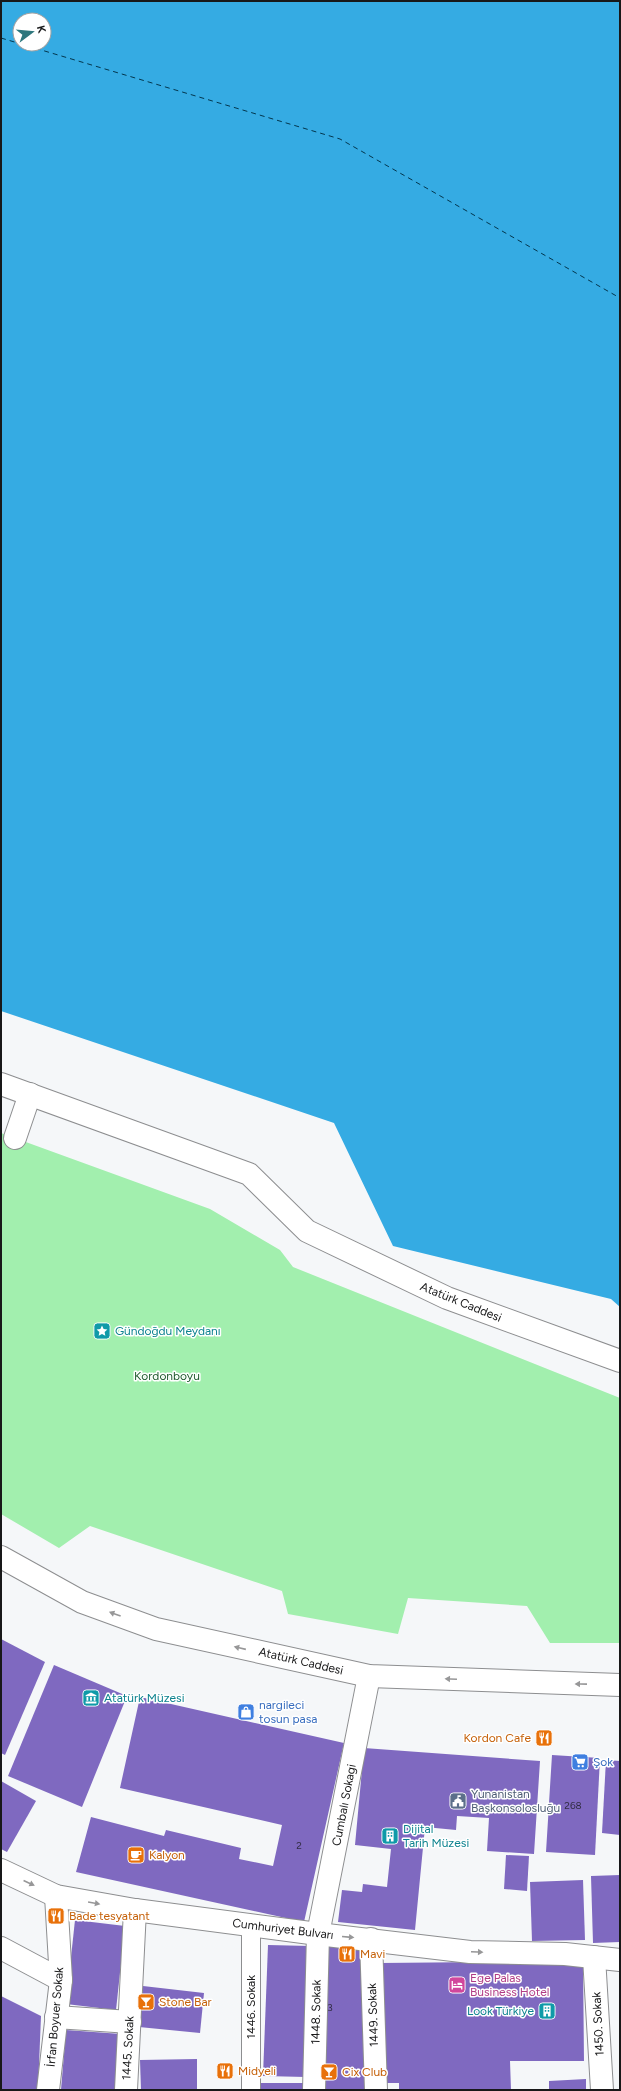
<svg xmlns="http://www.w3.org/2000/svg" width="621" height="2091" font-family="Figtree,sans-serif">
<style>
.green{fill:#a2efae}
.water{fill:#35abe3;fill-rule:evenodd}
.lines{fill:none;stroke-linecap:round;stroke-linejoin:round}
.ferry{stroke:#03364d;stroke-width:1;stroke-dasharray:5 4;stroke-linecap:butt}
.building{fill:#7f69c0}
.lane-casing{stroke:#8d8e90;stroke-width:20}
.street-casing{stroke:#8d8e90;stroke-width:24}
.secondary-casing{stroke:#8d8e90;stroke-width:24}
.lane{stroke:#fff;stroke-width:18}
.street{stroke:#fff;stroke-width:22}
.secondary{stroke:#fff;stroke-width:22}
.oneway{fill:#979798}
.labels{text-anchor:middle;dominant-baseline:central;stroke-width:3;stroke-linejoin:round;paint-order:stroke}
.number-label{font-size:10px;fill:#322c43}
.street-label{font-size:12px;fill:#181819;stroke:#fff}
.culture-label{font-size:12px;fill:#0d838f;stroke:#fff;text-anchor:start}
.park-label{font-size:12px;fill:#1e5a2c;stroke:#fff}
.shop-label{font-size:12px;fill:#366cbe;stroke:#fff;text-anchor:start}
.food-label{font-size:12px;fill:#c56008;stroke:#fff;text-anchor:start}
.service-label{font-size:12px;fill:#4e5e75;stroke:#fff;text-anchor:start}
.hotel-label{font-size:12px;fill:#b23c85;stroke:#fff;text-anchor:start}
</style>
<rect width="100%" height="100%" fill="#f5f7f9"/>
<!-- green -->
<polygon class="green" points="1,1133 210,1209 280,1250 293,1267 620,1398 620,1643 550,1643 527,1606 408,1598 398,1634 288,1614 282,1591 90,1526 59,1548 1,1514"/>
<!-- water -->
<path class="water" d="M1,1H620V1307L611,1299L393,1246L334,1123L1,1011ZM20,20H44V44H20Z"/>
<g class="lines">
<!-- ferry -->
<polyline class="ferry" points="1,38 340,139 620,298"/>
</g>
<!-- building -->
<g class="building">
<polygon points="1,1639 45,1662 5,1755 1,1753"/>
<polygon points="54,1665 127,1696 82,1807 8,1776"/>
<polygon points="140,1697 344,1743 304,1922 76,1872 91,1817 164,1836 166,1830 241,1848 239,1859 273,1866 282,1825 120,1788"/>
<polygon points="364,1748 540,1761 534,1854 487,1851 489,1818 457,1816 456,1830 425,1827 415,1930 338,1922 342,1890 362,1892 363,1884 387,1887 391,1849 355,1845"/>
<polygon points="552,1755 600,1758 595,1855 546,1852"/>
<polygon points="606,1760 620,1761 620,1835 602,1833"/>
<polygon points="1,1781 36,1801 7,1852 1,1849"/>
<polygon points="506,1855 529,1856 527,1891 504,1889"/>
<polygon points="620,1875 620,1942 593,1943 591,1876"/>
<polygon points="583,1880 585,1940 532,1941 530,1882"/>
<polygon points="75,1920 125,1926 116,2010 66,2004"/>
<polygon points="370,1944 372,2090 323,2090 321,1945"/>
<polygon points="268,1945 310,1946 306,2077 263,2076"/>
<polygon points="583,1961 584,2061 510,2061 511,2090 399,2090 399,2083 381,2083 380,1963"/>
<polygon points="143,1986 204,1993 200,2033 139,2027"/>
<polygon points="1,1996 41,2016 38,2090 1,2090"/>
<polygon points="66,2030 121,2034 119,2090 61,2090"/>
<polygon points="197,2059 197,2090 141,2090 140,2060"/>
<polygon points="586,2079 586,2090 549,2090 549,2081"/>
<rect x="257" y="2083" width="47" height="7"/>
</g>
<g class="lines">
<!-- lane casing -->
<g class="lane-casing">
<polyline id="lane" points="251,2090 251,1925"/>
</g>
<!-- street casing -->
<g class="street-casing">
<g id="street">
<polyline points="1,1084 249,1174 307,1231 447,1298 620,1361"/>
<polyline points="15,1138 30,1094"/>
<polyline points="1,1557 82,1602 156,1629 369,1676 620,1685"/>
<polyline points="371,1939 376,2090"/>
<polyline points="1,1948 61,1980"/>
<polyline points="594,1957 602,2090"/>
<polyline points="56,2017 130,2022"/>
<polyline points="48,2090 61,1980 56,1896"/>
<polyline points="126,2090 135,1910"/>
<polyline points="314,2090 318,1934 369,1676"/>
</g>
</g>
<!-- secondary casing -->
<g class="secondary-casing">
<polyline id="secondary" points="1,1870 56,1896 135,1910 318,1934 470,1952 565,1954 620,1960"/>
</g>
<!-- lane -->
<use href="#lane" class="lane"/>
<!-- street -->
<use href="#street" class="street"/>
<!-- secondary -->
<use href="#secondary" class="secondary"/>
</g>
<!-- one-way arrows -->
<defs><path id="oneway-solid" d="M-6-.8H1V-3.2L6.5 0L1 3.2V.8H-6Z"/></defs>
<g class="oneway">
<use href="#oneway-solid" transform="translate(115 1614) rotate(-160)"/>
<use href="#oneway-solid" transform="translate(240 1648) rotate(-167)"/>
<use href="#oneway-solid" transform="translate(451 1679) rotate(-178)"/>
<use href="#oneway-solid" transform="translate(581 1684) rotate(-179)"/>
<use href="#oneway-solid" transform="translate(29 1883) rotate(25)"/>
<use href="#oneway-solid" transform="translate(94 1903) rotate(10)"/>
<use href="#oneway-solid" transform="translate(348 1937) rotate(5)"/>
<use href="#oneway-solid" transform="translate(477 1952) rotate(2)"/>
</g>
<!-- icons -->
<defs>
<g id="sight-square" transform="scale(0.9)"><rect x="-9" y="-9" width="18" height="18" rx="4" fill="#0f9aa8" stroke="#fff"/><path d="M0-6L1.8-2.2L6-1.7L2.9 1.2L3.7 5.4L0 3.3L-3.7 5.4L-2.9 1.2L-6-1.7L-1.8-2.2Z" fill="#fff"/></g>
<g id="museum-square" transform="scale(0.9)"><rect x="-9" y="-9" width="18" height="18" rx="4" fill="#0f9aa8" stroke="#fff"/><path d="M0-6L6-3V-2H-6V-3ZM-5-1h2V3h-2ZM-1-1h2V3h-2ZM3-1h2V3H3ZM-6 4H6V6H-6Z" fill="#fff"/></g>
<g id="shop-square" transform="scale(0.9)"><rect x="-9" y="-9" width="18" height="18" rx="4" fill="#3f7fe0" stroke="#fff"/><path d="M-5-2.5h2.3a2.7 3.5 0 0 1 5.4 0H5L5.5 6h-11ZM-1.5-2.5h3a1.5 2.3 0 0 0-3 0Z" fill="#fff"/></g>
<g id="restaurant-square" transform="scale(0.9)"><rect x="-9" y="-9" width="18" height="18" rx="4" fill="#e8710a" stroke="#fff"/><path d="M-5-6h1v4h1v-4h1v4h1v-4h1v5L-1.5 .5V6h-2V.5L-5-1ZM5-6V6H3V1.5H1.5Q1.5-4 5-6Z" fill="#fff"/></g>
<g id="supermarket-square" transform="scale(0.9)"><rect x="-9" y="-9" width="18" height="18" rx="4" fill="#3f7fe0" stroke="#fff"/><path d="M-6-5.5h2.5l.6 2H6L4.5 2H-2.5L-4.4-4H-6ZM-1.5 3.2a1.3 1.3 0 1 0 .1 0ZM3 3.2a1.3 1.3 0 1 0 .1 0Z" fill="#fff"/></g>
<g id="civic-square" transform="scale(0.9)"><rect x="-9" y="-9" width="18" height="18" rx="4" fill="#5c6f8a" stroke="#fff"/><path d="M-.6-6.5H3V-4.5H.6V-3L4-1V1h2V6H-6V1h2V-1L-.6-3ZM-1.2 2.5V6h2.4V2.5Z" fill="#fff"/></g>
<g id="building-square" transform="scale(0.9)"><rect x="-9" y="-9" width="18" height="18" rx="4" fill="#0f9aa8" stroke="#fff"/><path d="M-4-6H4V6H1V3H-1V6H-4ZM-2.5-4.3h1.7v1.8h-1.7ZM.8-4.3h1.7v1.8H.8ZM-2.5-1h1.7V.8h-1.7ZM.8-1h1.7V.8H.8Z" fill="#fff"/></g>
<g id="cafe-square" transform="scale(0.9)"><rect x="-9" y="-9" width="18" height="18" rx="4" fill="#e8710a" stroke="#fff"/><path d="M-5.5-4.5H6V0H3Q3 3.5 0 3.5H-2.5Q-5.5 3.5-5.5 0ZM3-3.2v2h1.7v-2ZM-6 4.5H4V6H-6Z" fill="#fff"/></g>
<g id="hotel-square" transform="scale(0.9)"><rect x="-9" y="-9" width="18" height="18" rx="4" fill="#d1479c" stroke="#fff"/><path d="M-6-4.5h1.5V1H6V5H4.5V3h-9V5H-6ZM-4 0a1.8 1.8 0 1 1 3.6 0ZM.5 0V-2.5h3Q6-2.5 6 0Z" fill="#fff"/></g>
<g id="bar-square" transform="scale(0.9)"><rect x="-9" y="-9" width="18" height="18" rx="4" fill="#e8710a" stroke="#fff"/><path d="M-6-5H6L.8 .8V4.5H3.5V6h-7V4.5H-.8V.8Z" fill="#fff"/></g>
</defs>
<g fill-rule="evenodd">
<use href="#sight-square" x="102" y="1331"/>
<use href="#museum-square" x="91" y="1698"/>
<use href="#shop-square" x="246" y="1712"/>
<use href="#restaurant-square" x="544" y="1738"/>
<use href="#supermarket-square" x="580" y="1762"/>
<use href="#civic-square" x="458" y="1801"/>
<use href="#building-square" x="390" y="1836"/>
<use href="#cafe-square" x="136" y="1855"/>
<use href="#restaurant-square" x="56" y="1916"/>
<use href="#restaurant-square" x="347" y="1954"/>
<use href="#hotel-square" x="457" y="1985"/>
<use href="#bar-square" x="146" y="2002"/>
<use href="#building-square" x="547" y="2011"/>
<use href="#restaurant-square" x="225" y="2071"/>
<use href="#bar-square" x="329" y="2072"/>
</g>
<g class="labels">
<!-- number labels -->
<g class="number-label">
<text x="573" y="1805">268</text>
<text x="299" y="1845">2</text>
<text x="330" y="2007">3</text>
</g>
<!-- street labels -->
<g class="street-label">
<text transform="translate(461 1302) rotate(22)">Atatürk Caddesi</text>
<text transform="translate(301 1661) rotate(13)">Atatürk Caddesi</text>
<text transform="translate(344 1805) rotate(-79)">Cumbalı Sokagi</text>
<text transform="translate(283 1929) rotate(7)">Cumhuriyet Bulvarı</text>
<text transform="translate(251 2007) rotate(-90)">1446. Sokak</text>
<text transform="translate(316 2012) rotate(-89)">1448. Sokak</text>
<text transform="translate(373 2015) rotate(-92)">1449. Sokak</text>
<text transform="translate(55 2017) rotate(-85)">İrfan Boyuer Sokak</text>
<text transform="translate(598 2024) rotate(-93)">1450. Sokak</text>
<text transform="translate(128 2048) rotate(-87)">1445. Sokak</text>
</g>
<!-- culture labels -->
<g class="culture-label">
<text x="115" y="1331">Gündoğdu Meydanı</text>
<text x="104" y="1698">Atatürk Müzesi</text>
<text x="403" y="1829">Dijital<tspan x="403" dy="14">Tarih Müzesi</tspan></text>
<text x="534" y="2011" text-anchor="end">Look Türkiye</text>
</g>
<!-- park labels -->
<g class="park-label">
<text x="167" y="1376">Kordonboyu</text>
</g>
<!-- shop labels -->
<g class="shop-label">
<text x="259" y="1705">nargileci<tspan x="259" dy="14">tosun pasa</tspan></text>
<text x="593" y="1762">Şok</text>
</g>
<!-- food labels -->
<g class="food-label">
<text x="531" y="1738" text-anchor="end">Kordon Cafe</text>
<text x="149" y="1855">Kalyon</text>
<text x="69" y="1916">Bade tesyatant</text>
<text x="360" y="1954">Mavi</text>
<text x="159" y="2002">Stone Bar</text>
<text x="238" y="2071">Midyeli</text>
<text x="342" y="2072">Cix Club</text>
</g>
<!-- service labels -->
<g class="service-label">
<text x="471" y="1794">Yunanistan<tspan x="471" dy="14">Başkonsolosluğu</tspan></text>
</g>
<!-- hotel labels -->
<g class="hotel-label">
<text x="470" y="1978">Ege Palas<tspan x="470" dy="14">Business Hotel</tspan></text>
</g>
</g>
<!-- border -->
<rect width="621" height="2091" fill="none" stroke="#181819" stroke-width="4"/>
<!-- north arrow -->
<g transform="translate(32 32) rotate(74)"><circle r="19" fill="#ffffff" stroke="#a3a3a3"/>
<path d="M0-3L7 15L0 10L-7 15Z" fill="#2e777d"/>
<text y="-6" font-size="11" font-weight="bold" text-anchor="middle" fill="#181819">K</text>
</g>
</svg>
